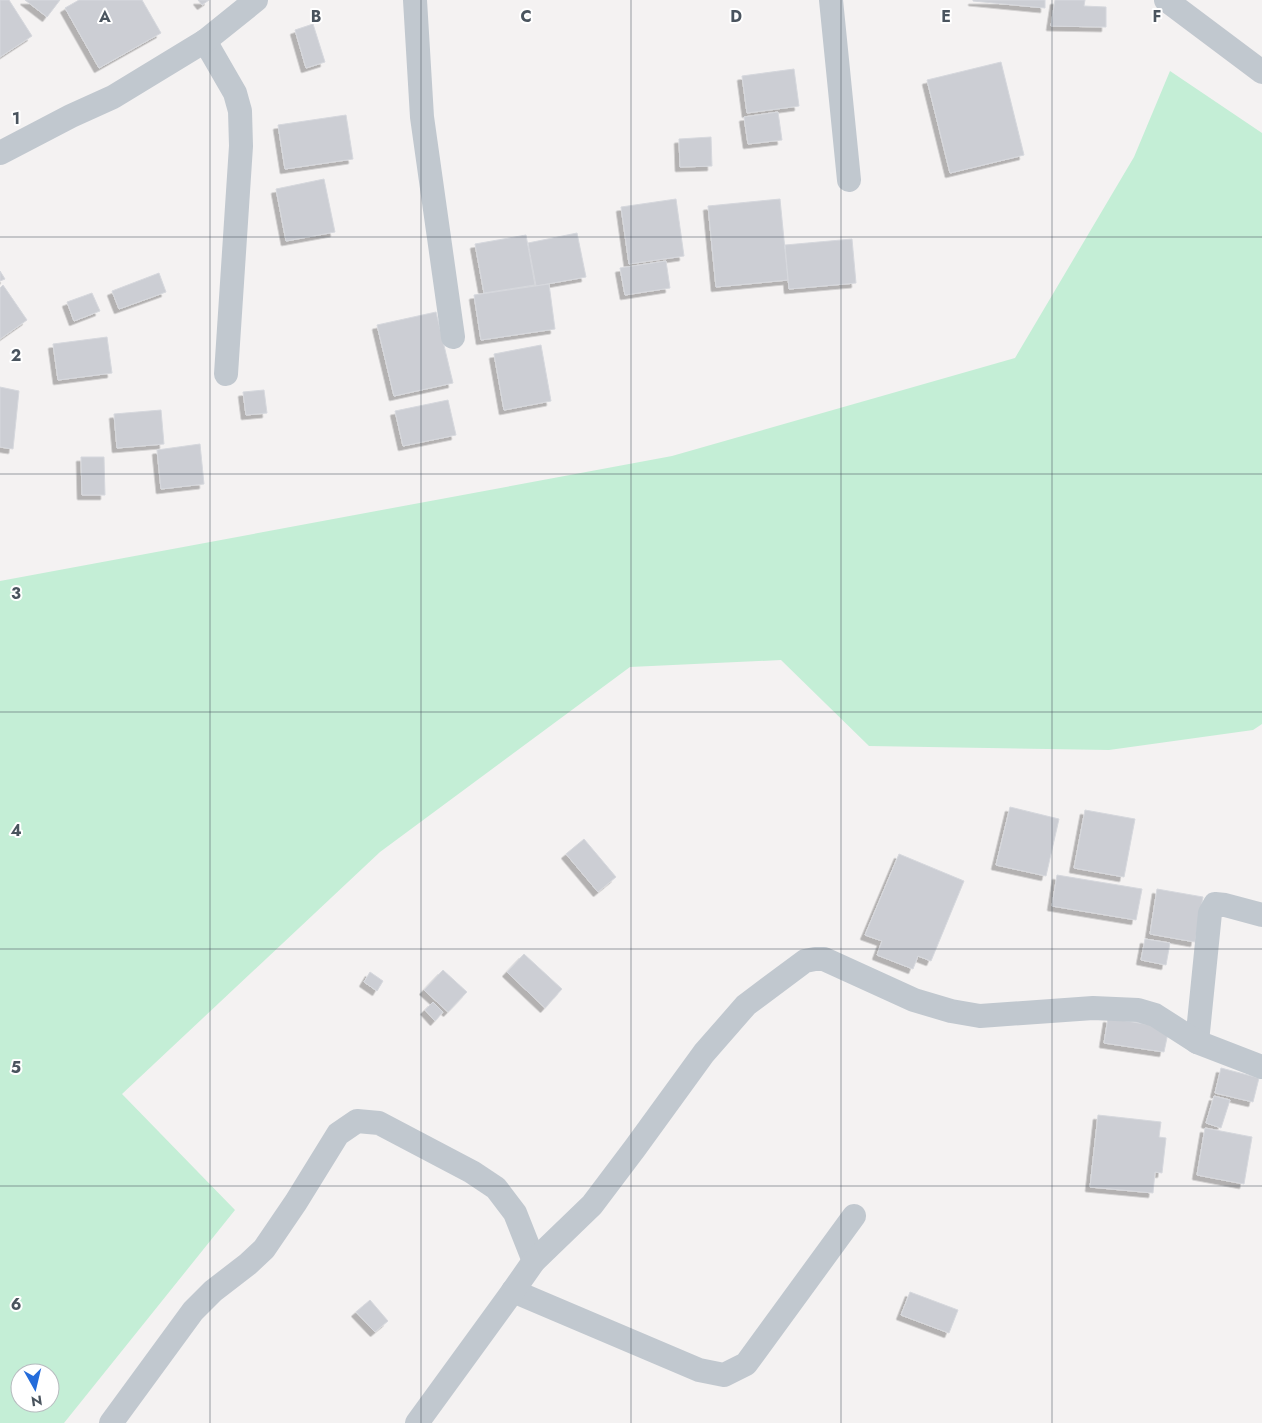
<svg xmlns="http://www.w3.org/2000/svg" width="1262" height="1423" font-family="Jost,sans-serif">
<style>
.green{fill:#c4eed6;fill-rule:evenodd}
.building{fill:#ccced4;stroke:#d6d8dd;filter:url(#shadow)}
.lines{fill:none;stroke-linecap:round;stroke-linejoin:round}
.street{stroke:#c1c8cf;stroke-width:24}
.grid{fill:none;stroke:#4a545e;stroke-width:1;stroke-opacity:0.55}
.grid-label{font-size:16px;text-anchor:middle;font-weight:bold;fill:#4a545e;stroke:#fff;stroke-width:4;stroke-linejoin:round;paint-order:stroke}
</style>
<defs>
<filter id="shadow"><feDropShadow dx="-4.5" dy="4.5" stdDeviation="0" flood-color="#0004"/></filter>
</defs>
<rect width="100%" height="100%" fill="#f4f2f2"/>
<!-- green -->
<path class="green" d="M1170,71L1262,133V724L1253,730L1109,750L869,746L781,660L630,667L380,852L122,1094L235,1210L64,1423H0V581L672,456L1015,358L1134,157ZM20,1373H50V1403H20Z"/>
<!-- building -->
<g class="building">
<polygon points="0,0 9,0 32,36 0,57"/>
<polygon points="25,0 60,0 47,17"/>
<polygon points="79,0 142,0 161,33 99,68 65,8"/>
<polygon points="198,0 209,0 202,5"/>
<polygon points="973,0 1045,0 1045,8 973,1"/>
<polygon points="1055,0 1085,0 1084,6 1106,7 1106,27 1051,26"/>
<polygon points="313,24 325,62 306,68 295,30"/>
<polygon points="1001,62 1024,155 950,173 927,80"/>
<polygon points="794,69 799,106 747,113 742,76"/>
<polygon points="778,112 782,140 748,144 744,117"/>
<polygon points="346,115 353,159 285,169 278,125"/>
<polygon points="711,137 712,166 680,167 679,139"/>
<polygon points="324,179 335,232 286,241 276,189"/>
<polygon points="676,199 684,256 629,264 621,207"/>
<polygon points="780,199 788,280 716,287 708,206"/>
<polygon points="577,233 586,277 536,286 528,243"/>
<polygon points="526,235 535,285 484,293 475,244"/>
<polygon points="852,239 856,283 789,289 785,245"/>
<polygon points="666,261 670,288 625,295 620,268"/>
<polygon points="0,271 5,279 0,281"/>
<polygon points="159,273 166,292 119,309 112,291"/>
<polygon points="549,284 555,329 481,340 474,295"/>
<polygon points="3,285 27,320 0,339 0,288"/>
<polygon points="92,293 100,311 74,321 67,302"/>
<polygon points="436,312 453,383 394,396 377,325"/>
<polygon points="107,337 112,373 58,380 53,344"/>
<polygon points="541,345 551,401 504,410 494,354"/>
<polygon points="0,387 19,391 13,449 0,447"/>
<polygon points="264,390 267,413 246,415 243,392"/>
<polygon points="448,400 456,435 403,446 395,411"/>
<polygon points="161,410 164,444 117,448 114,414"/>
<polygon points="200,444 204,484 161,489 157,450"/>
<polygon points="81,457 104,457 105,495 82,495"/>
<polygon points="1010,807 1059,819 1046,876 996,865"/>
<polygon points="1085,810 1135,819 1124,877 1074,868"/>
<polygon points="584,839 616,877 598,892 566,854"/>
<polygon points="899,854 964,881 931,961 918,956 913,969 877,955 882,941 865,935"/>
<polygon points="1057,875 1142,889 1136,920 1052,906"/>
<polygon points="1157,889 1203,897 1195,942 1150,934"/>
<polygon points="1145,939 1170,943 1166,965 1141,960"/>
<polygon points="524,954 562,989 545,1008 507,972"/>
<polygon points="443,970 467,992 448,1012 424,990"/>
<polygon points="370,972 383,981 377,991 364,982"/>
<polygon points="433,1002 443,1012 435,1021 425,1010"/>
<polygon points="1108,1018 1169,1028 1164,1052 1104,1043"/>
<polygon points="1221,1068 1259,1078 1253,1102 1215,1093"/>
<polygon points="1214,1096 1230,1100 1221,1128 1206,1123"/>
<polygon points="1098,1115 1161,1122 1159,1137 1166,1138 1162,1173 1155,1172 1153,1193 1090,1187"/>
<polygon points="1205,1128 1252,1137 1244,1184 1197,1175"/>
<polygon points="910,1292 958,1310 949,1333 901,1315"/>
<polygon points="370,1300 388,1321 375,1332 356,1312"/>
</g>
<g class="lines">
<!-- street -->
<g class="street">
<polyline points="415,0 422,117 453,337"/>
<polyline points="831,0 849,180"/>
<polyline points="1166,0 1262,72"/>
<polyline points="205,41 235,93 240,111 241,146 226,374"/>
<polyline points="0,153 71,116 113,97 205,41 256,0"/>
<polyline points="1197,1042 1210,913 1215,904 1225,905 1262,915"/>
<polyline points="513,1291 699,1370 724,1375 746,1364 854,1216"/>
<polyline points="111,1423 193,1311 213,1291 248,1264 264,1249 296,1202 338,1134 357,1121 379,1123 472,1172 496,1188 515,1213 534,1261"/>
<polyline points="417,1423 513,1291 534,1261 592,1205 635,1148 704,1053 746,1005 805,961 815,959 824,959 914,1000 951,1011 980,1016 1093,1008 1138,1010 1155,1015 1197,1042 1262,1067"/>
</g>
</g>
<!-- grid -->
<path class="grid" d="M210,0V1423M421,0V1423M631,0V1423M841,0V1423M1052,0V1423M0,237H1262M0,474H1262M0,712H1262M0,949H1262M0,1186H1262"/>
<g class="grid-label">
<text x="105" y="22">A</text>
<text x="316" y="22">B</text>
<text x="526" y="22">C</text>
<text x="736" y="22">D</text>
<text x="946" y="22">E</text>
<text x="1157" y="22">F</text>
<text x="16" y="124">1</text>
<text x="16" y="361">2</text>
<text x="16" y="599">3</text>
<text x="16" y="836">4</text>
<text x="16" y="1073">5</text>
<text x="16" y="1310">6</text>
</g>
<!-- north arrow -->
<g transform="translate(35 1388) rotate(172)"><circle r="24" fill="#ffffff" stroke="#b7bbbf"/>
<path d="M0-4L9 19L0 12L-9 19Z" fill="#246cdb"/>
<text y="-8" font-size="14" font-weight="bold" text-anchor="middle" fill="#4a545e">N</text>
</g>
</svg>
